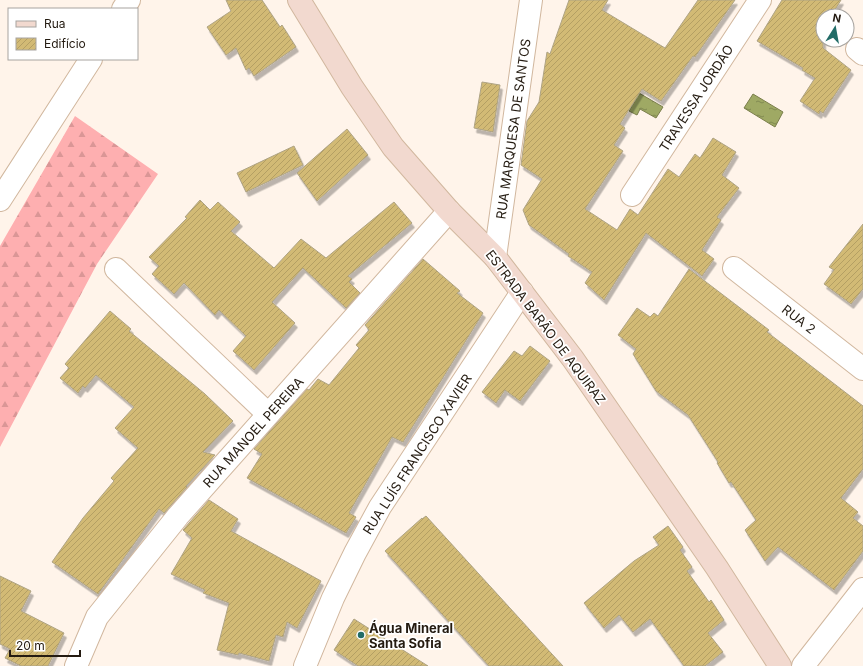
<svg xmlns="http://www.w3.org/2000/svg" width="863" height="666" font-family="Inter,sans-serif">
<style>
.forest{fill:url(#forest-firs)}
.water{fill:url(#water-ripples);stroke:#7a7e4b}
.building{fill:url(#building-hatch);stroke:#aea384;filter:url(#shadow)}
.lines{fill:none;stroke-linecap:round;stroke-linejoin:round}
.street-casing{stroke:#d1b79e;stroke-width:24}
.secondary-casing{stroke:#d1b79e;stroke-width:24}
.street{stroke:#fff;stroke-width:22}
.secondary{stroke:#f2d9cf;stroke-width:22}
.poi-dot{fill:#226c67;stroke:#fff;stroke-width:1.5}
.labels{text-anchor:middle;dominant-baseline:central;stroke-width:3.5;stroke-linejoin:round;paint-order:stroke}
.street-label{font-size:13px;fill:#241b11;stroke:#fff}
.poi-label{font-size:13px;font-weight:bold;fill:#241b11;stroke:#fff;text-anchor:start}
</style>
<defs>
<pattern id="forest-firs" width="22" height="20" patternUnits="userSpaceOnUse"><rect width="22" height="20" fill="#feafb0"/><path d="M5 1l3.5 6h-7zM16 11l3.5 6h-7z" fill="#da9696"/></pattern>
<pattern id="water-ripples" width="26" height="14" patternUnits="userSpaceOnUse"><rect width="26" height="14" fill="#9fa964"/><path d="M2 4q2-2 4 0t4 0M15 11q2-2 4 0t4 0" fill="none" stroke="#818951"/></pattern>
<pattern id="building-hatch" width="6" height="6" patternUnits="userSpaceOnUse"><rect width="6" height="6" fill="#d2ba75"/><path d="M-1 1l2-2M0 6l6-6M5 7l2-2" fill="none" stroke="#b49f64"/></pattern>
<filter id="shadow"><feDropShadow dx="2.5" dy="4.5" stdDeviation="0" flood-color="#0004"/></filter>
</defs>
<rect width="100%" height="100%" fill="#fff4ea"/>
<!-- forest -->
<polygon class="forest" points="75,116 158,174 97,264 0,447 0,246"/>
<!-- water -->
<g class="water">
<polygon points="639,93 663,107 656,118 640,109 637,115 629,111"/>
<polygon points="753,94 783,112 775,127 744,108"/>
</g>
<!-- building -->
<g class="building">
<polygon points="226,0 262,0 280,27 282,25 296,47 254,76 249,68 246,70 236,48 226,55 207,27 231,11"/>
<polygon points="569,0 608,0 602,10 665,48 698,0 735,0 695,57 693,56 661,101 642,89 620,124 625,128 614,145 623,151 585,209 617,230 630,209 638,215 668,169 679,177 695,154 700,158 713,138 736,152 722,175 739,188 717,217 721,220 702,250 714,259 702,276 646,233 604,300 585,283 592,272 568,256 569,254 529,225 523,210 542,179 521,165 527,121 539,102 547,52 550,54"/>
<polygon points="782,0 841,0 831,16 823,16 823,48 851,70 823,113 820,111 819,114 800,101 815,78 802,70 803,68 757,41"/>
<polygon points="482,82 500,85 493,132 474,128"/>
<polygon points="347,129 368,155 317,201 297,173"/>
<polygon points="294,146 303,165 246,192 237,173"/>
<polygon points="200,200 210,210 218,202 240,222 231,231 274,268 301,239 326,258 394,202 412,223 348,276 352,279 349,282 360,293 346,308 303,268 272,302 295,323 254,370 233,351 246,336 219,310 215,315 184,283 174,294 152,274 159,266 149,257 187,218 185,217"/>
<polygon points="863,224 863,289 851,304 824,284 834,270 829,267"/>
<polygon points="423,259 460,291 457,293 483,313 403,442 392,437 349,513 356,517 346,533 247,478 262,454 254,449 307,389 309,390 318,379 329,385 359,348 356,345 369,330 365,325"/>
<polygon points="689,269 769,330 767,332 863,406 863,469 841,498 858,512 853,518 863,526 863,551 834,590 778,547 765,561 745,530 756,520 731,482 729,483 717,463 718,462 688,415 656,391 633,354 636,349 618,335 637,308 650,317 654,313 658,316"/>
<polygon points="110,311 131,329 129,331 205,394 233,421 203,452 215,455 186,486 187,487 164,513 159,509 98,594 52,562 83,518 114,481 111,478 138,448 115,428 134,407 96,375 85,388 83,386 78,393 60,378 69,368 65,364"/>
<polygon points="530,346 550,361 520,401 505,390 496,403 482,392 514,351 522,356"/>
<polygon points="209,500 238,519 231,531 321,581 297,628 287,622 283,637 276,635 269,661 239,653 238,655 217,650 229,603 203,593 205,590 171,574 192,538 183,530"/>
<polygon points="426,516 540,641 563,666 489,666 385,551 422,518 422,519"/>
<polygon points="668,526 683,547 680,550 692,567 687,571 709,602 711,600 724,620 708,633 723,652 705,666 684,666 650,619 633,632 619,615 604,628 584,603 634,561 659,545 653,537"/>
<polygon points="0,576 31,591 21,611 64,633 48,666 21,666 5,658 10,649 0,644"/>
<polygon points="354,619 428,666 358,666 334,650"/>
</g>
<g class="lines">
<!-- street casing -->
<g class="street-casing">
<g id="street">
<polyline points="123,9 129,0"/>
<polyline points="857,49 863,54"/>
<polyline points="632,195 760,0"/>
<polyline points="0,200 91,59"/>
<polyline points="495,257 531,0"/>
<polyline points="734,268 863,369"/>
<polyline points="116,269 268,414"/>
<polyline points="76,666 97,617 178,516 449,211"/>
<polyline points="305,666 333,598 355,553 380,507 522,292"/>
<polyline points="803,666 863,589"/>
</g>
</g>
<!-- secondary casing -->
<g class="secondary-casing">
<polyline id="secondary" points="299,0 352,87 393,147 449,211 495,257 573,359 717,568 780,666"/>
</g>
<!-- street -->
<use href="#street" class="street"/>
<!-- secondary -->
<use href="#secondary" class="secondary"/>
</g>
<!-- markers -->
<circle class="poi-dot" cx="361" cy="635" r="4"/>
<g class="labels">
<!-- street labels -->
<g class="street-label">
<text transform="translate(696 98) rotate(-57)">TRAVESSA JORDÃO</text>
<text transform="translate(513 129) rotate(-82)">RUA MARQUESA DE SANTOS</text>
<text transform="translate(799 319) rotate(38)">RUA 2</text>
<text transform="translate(546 327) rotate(53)">ESTRADA BARÃO DE AQUIRAZ</text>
<text transform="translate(253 432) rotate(-48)">RUA MANOEL PEREIRA</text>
<text transform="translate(417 454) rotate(-57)">RUA LUÍS FRANCISCO XAVIER</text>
</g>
<!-- poi labels -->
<g class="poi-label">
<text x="369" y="628">Água Mineral<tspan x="369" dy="15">Santa Sofia</tspan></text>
</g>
</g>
<!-- legend -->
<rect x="8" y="8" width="130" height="52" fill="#ffffff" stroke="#a7a4a0"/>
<rect x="16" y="21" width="20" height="6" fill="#f2d9cf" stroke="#a7a4a0"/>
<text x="44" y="28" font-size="12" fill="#241b11">Rua</text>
<rect x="16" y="38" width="20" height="12" fill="url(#building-hatch)" stroke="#a7a4a0"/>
<text x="44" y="48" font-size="12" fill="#241b11">Edifício</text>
<!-- north arrow -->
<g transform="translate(835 28) rotate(11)"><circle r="19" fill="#ffffff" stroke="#a7a4a0"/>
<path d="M0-3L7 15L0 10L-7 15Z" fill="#226c67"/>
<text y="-6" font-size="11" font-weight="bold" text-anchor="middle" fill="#241b11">N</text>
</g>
<!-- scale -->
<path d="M10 650v6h70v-6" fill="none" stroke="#241b11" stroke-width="2"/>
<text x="16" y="650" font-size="12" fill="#241b11" stroke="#ffffff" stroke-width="3" paint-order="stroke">20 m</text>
</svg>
